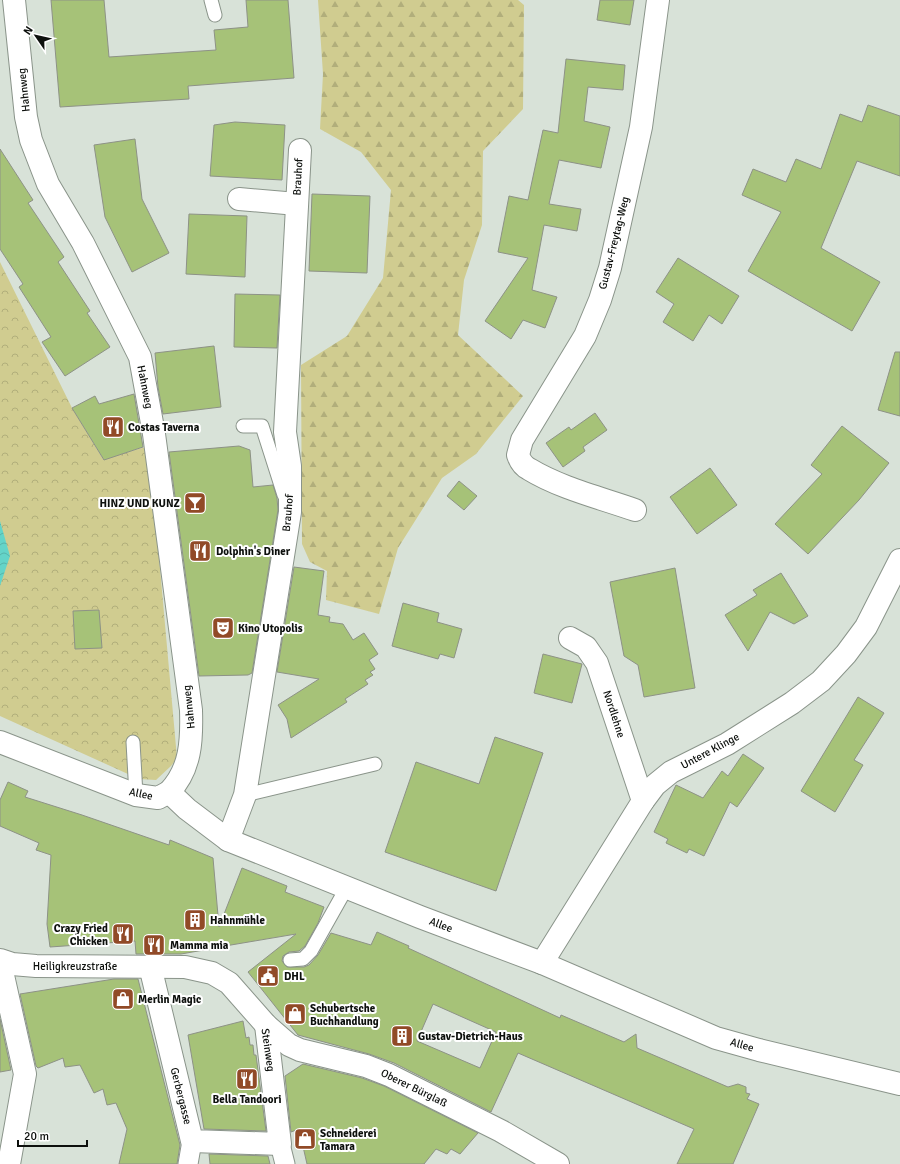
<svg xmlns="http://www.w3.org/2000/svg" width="900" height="1164" font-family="Signika,sans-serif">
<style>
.forest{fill:url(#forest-firs)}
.park{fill:url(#park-crowns)}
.water{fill:url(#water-waves)}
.building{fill:#a6c278;stroke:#8d9286;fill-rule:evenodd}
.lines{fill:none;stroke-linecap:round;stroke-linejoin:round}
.service-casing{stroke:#8a948a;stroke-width:15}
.pedestrian-casing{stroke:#8a948a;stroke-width:21}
.minor-casing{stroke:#8a948a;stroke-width:24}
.tertiary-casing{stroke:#8a948a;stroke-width:24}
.service{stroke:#fff;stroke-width:13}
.pedestrian{stroke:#fff;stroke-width:19}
.minor{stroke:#fff;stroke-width:22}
.tertiary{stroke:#fff;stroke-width:22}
.labels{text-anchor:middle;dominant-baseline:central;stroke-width:4;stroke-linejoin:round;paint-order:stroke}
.street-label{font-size:11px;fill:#0d100d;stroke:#fff}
.poi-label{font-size:11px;font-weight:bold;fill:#0d100d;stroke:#fff;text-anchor:start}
</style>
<defs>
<pattern id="forest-firs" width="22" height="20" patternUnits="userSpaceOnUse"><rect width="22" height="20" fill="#d0cc90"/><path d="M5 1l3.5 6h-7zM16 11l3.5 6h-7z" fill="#b1ae7b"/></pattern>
<pattern id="park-crowns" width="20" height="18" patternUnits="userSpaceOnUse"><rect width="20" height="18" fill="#d0cc90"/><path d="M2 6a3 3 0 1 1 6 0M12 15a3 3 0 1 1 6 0" fill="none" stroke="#b1ae7b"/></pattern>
<pattern id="water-waves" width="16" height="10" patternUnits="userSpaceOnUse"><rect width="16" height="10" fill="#64d4c8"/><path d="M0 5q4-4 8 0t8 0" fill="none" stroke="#56b5ab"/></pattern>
</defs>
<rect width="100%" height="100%" fill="#d8e2d8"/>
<!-- forest -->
<polygon class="forest" points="318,0 518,0 524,5 523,109 483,151 482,225 464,280 458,335 523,396 476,454 442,478 398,548 379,614 326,600 327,571 310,562 302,544 301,365 347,336 383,278 391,190 361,152 320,129 323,74"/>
<!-- park -->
<polygon class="park" points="0,262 72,408 103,459 149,446 177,758 171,766 156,780 139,779 0,716"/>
<!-- water -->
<polygon class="water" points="0,521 10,556 0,586"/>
<!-- building -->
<g class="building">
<polygon points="51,0 104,0 109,57 216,50 214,30 248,27 246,0 288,0 294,78 188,86 189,99 60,107"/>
<polygon points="600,0 634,0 630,25 597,20"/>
<polygon points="566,59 625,65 623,90 588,87 584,121 610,127 601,168 559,160 549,204 581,209 577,231 544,225 532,290 557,297 545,328 523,320 511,339 485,321 528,258 498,252 509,196 528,200 543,130 558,133"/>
<polygon points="868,105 900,116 900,176 857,161 821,248 880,282 852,331 748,271 781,212 742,195 753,169 786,182 796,159 821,169 840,114 862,122"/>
<polygon points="235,122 285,125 282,180 210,176 214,125"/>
<polygon points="135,139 142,199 169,253 132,272 105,217 94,145"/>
<polygon points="0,149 33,200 28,203 64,257 58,262 90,311 87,313 110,347 65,376 42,342 51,337 19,287 23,284 0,249"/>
<polygon points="312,194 370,196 367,273 309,271"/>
<polygon points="189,214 247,216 245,277 186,274"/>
<polygon points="678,258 739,296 722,324 709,315 693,341 663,322 674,304 656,292"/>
<polygon points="235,294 280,295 277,348 234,347"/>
<polygon points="214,346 221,407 163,414 158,387 155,353"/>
<polygon points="895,352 900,352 900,416 878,410"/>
<polygon points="134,394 143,447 104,460 72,408 95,396 99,404"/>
<polygon points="595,413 607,430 583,447 585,451 563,467 546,443 569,427 571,430"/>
<polygon points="842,426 889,463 859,500 808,554 775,524 822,474 811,465"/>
<polygon points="239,446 250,450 253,487 273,485 277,498 278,510 252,673 248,675 199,676 169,452"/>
<polygon points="710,468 737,505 697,534 670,497"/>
<polygon points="459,481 477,496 464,510 447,496"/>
<polygon points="294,567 324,571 318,615 330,617 329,622 343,624 353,640 364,633 378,654 369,660 375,669 370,672 373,675 365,680 368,684 345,699 347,702 291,738 287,719 278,705 319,679 277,672"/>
<polygon points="675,568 695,688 644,697 638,665 624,656 610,582"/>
<polygon points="781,573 808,616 794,624 770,612 748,651 725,615 757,595 753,590"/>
<polygon points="403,603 439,613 437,622 462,629 454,658 440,654 438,659 392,646"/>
<polygon points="99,610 102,648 75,649 73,611"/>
<polygon points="543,654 582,664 572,703 534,693"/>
<polygon points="858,697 884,713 854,760 863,765 835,812 801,791"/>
<polygon points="495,737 543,753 496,891 385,852 416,762 479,784"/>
<polygon points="743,754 764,768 737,807 730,802 704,856 689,849 687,853 666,843 668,839 654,832 676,785 703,798 722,771 728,776"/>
<path d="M8,782L28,791L25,797L82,815L169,845L170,840L213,858L219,927L242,868L287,886L285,892L324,907L318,923L305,946L299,951L289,952L283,956L282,961L287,967H304L309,965L318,955L331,933L371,945L377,932L409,946L408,948L560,1018L561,1015L624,1042L636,1034L637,1048L728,1087L738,1084L746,1087V1093L750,1094L747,1099L759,1104L733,1164H677L694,1129L518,1053L491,1112L394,1063L369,1054L298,1035L248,972L296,934L225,946L221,941V947L181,954H136L135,941L50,947L47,924L51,855L36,850L39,843L0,826V800ZM433,1004L496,1032L480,1068L417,1041Z"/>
<polygon points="114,979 138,979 180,1145 177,1164 119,1164 127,1129 116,1103 107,1105 103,1089 94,1093 80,1065 65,1067 63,1058 38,1068 36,1066 20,994"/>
<polygon points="0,1019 11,1070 0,1072"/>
<polygon points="243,1021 246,1038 249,1037 250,1045 253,1045 254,1055 256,1055 266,1131 204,1129 188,1035"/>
<polygon points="303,1064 362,1078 384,1086 478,1133 460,1154 451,1149 447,1154 436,1149 424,1164 307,1164 299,1129 291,1132 285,1076"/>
<polygon points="209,1154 268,1156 270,1164 210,1164"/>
</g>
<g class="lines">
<!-- service casing -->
<g class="service-casing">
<g id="service">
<polyline points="211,0 215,15"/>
<polyline points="243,426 262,426 284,495"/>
<polyline points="133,742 136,795"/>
<polyline points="245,795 375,764"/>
<polyline points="290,960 303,959 311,951 347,887"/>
</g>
</g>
<!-- pedestrian casing -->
<g class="pedestrian-casing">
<g id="pedestrian">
<polyline points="280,1144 285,1164"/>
<polyline points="188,1164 192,1141"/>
</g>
</g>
<!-- minor casing -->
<g class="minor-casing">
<g id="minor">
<path d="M14,0L26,117L31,140L48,184L83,243L140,357L154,434L191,710C192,740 191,769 169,792"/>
<polyline points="239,199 297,204"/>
<path d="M635,510C601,498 560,488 529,469C523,466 520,461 518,455L522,440L585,336L600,300L610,268L641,127L658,0"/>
<polyline points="570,638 586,647 597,663 643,801"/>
<polyline points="0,742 136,795 158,798 169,792 187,809 228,840 420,917 542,963 716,1038 759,1050 900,1084"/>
<polyline points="228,840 245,795 290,512 290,466 285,432 300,150"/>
<polyline points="0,962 25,1074 9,1164"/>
<polyline points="542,963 643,801 655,785 671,772 727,744 792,703 821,681 846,654 866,627 900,560"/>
<polyline points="150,966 192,1141 280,1144 266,1025"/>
</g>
</g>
<!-- tertiary casing -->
<g class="tertiary-casing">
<polyline id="tertiary" points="0,960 12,964 36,966 185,967 212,973 229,983 266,1025 289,1045 300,1050 366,1066 389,1075 501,1131 558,1164"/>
</g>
<!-- service -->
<use href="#service" class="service"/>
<!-- pedestrian -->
<use href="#pedestrian" class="pedestrian"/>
<!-- minor -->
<use href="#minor" class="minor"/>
<!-- tertiary -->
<use href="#tertiary" class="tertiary"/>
</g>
<!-- icons -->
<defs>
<g id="restaurant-square" transform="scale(1.15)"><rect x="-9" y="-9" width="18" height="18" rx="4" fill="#914a27" stroke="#fff"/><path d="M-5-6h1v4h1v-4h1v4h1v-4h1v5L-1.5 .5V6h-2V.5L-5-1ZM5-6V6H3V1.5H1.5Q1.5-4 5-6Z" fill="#fff"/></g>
<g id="bar-square" transform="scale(1.15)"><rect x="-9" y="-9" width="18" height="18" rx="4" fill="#914a27" stroke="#fff"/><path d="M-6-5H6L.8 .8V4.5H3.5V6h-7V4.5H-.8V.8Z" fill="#fff"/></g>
<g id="theatre-square" transform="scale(1.15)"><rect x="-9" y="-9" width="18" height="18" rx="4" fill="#914a27" stroke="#fff"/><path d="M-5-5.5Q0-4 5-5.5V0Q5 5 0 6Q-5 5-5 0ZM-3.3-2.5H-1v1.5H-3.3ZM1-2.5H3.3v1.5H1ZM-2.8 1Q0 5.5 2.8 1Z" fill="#fff"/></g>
<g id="building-square" transform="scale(1.15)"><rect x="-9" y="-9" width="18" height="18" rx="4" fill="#914a27" stroke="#fff"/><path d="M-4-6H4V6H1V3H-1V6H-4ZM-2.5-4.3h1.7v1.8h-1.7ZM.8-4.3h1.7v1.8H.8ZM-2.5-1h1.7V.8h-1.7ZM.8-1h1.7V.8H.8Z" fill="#fff"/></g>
<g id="civic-square" transform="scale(1.15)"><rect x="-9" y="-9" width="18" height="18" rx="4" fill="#914a27" stroke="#fff"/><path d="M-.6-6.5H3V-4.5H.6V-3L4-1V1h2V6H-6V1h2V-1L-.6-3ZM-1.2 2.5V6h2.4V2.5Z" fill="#fff"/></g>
<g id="shop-square" transform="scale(1.15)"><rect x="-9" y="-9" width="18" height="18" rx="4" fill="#914a27" stroke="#fff"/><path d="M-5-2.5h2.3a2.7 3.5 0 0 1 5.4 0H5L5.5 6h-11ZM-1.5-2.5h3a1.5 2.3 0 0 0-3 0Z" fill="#fff"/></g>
</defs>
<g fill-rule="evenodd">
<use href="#restaurant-square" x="113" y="427"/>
<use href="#bar-square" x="195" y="503"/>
<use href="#restaurant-square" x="200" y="551"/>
<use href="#theatre-square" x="223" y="628"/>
<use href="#building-square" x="195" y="920"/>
<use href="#restaurant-square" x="123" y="934"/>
<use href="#restaurant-square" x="154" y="945"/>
<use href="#civic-square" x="268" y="976"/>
<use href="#shop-square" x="123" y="999"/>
<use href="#shop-square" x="295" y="1014"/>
<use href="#building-square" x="402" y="1036"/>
<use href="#restaurant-square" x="247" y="1079"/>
<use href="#shop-square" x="305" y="1139"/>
</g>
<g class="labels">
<!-- street labels -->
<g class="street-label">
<text transform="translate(24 90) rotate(-96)">Hahnweg</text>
<text transform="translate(298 177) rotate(-87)">Brauhof</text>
<text transform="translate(614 243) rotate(-76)">Gustav-Freytag-Weg</text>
<text transform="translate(145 387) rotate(79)">Hahnweg</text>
<text transform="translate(288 513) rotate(-85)">Brauhof</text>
<text transform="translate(189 707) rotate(-96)">Hahnweg</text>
<text transform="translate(614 714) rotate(72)">Nordlehne</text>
<text transform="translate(710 751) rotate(-28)">Untere Klinge</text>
<text transform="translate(141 794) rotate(12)">Allee</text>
<text transform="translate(441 925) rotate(21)">Allee</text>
<text x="75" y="966">Heiligkreuzstraße</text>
<text transform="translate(742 1045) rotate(16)">Allee</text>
<text transform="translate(268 1050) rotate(82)">Steinweg</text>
<text transform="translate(414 1088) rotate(26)">Oberer Bürglaß</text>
<text transform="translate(181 1096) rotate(76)">Gerbergasse</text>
</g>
<!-- poi labels -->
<g class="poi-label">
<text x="128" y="427">Costas Taverna</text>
<text x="180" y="503" text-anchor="end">HINZ UND KUNZ</text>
<text x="216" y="551">Dolphin's Diner</text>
<text x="238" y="628">Kino Utopolis</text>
<text x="210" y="920">Hahnmühle</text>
<text x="108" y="928" text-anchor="end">Crazy Fried<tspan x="108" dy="13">Chicken</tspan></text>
<text x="170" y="945">Mamma mia</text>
<text x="284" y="976">DHL</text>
<text x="138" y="999">Merlin Magic</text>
<text x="310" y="1008">Schubertsche<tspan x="310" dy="13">Buchhandlung</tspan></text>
<text x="418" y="1036">Gustav-Dietrich-Haus</text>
<text x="247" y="1099" text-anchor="middle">Bella Tandoori</text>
<text x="320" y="1133">Schneiderei<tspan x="320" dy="13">Tamara</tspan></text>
</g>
</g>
<!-- north arrow -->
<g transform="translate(36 36) rotate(304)" stroke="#ffffff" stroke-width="3" paint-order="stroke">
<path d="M0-3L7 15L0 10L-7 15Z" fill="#0d100d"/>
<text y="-6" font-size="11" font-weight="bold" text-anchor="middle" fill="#0d100d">N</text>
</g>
<!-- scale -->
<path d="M18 1140v6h69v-6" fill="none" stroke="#0d100d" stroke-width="2"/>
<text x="24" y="1140" font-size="12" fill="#0d100d" stroke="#ffffff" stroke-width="3" paint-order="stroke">20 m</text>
</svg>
